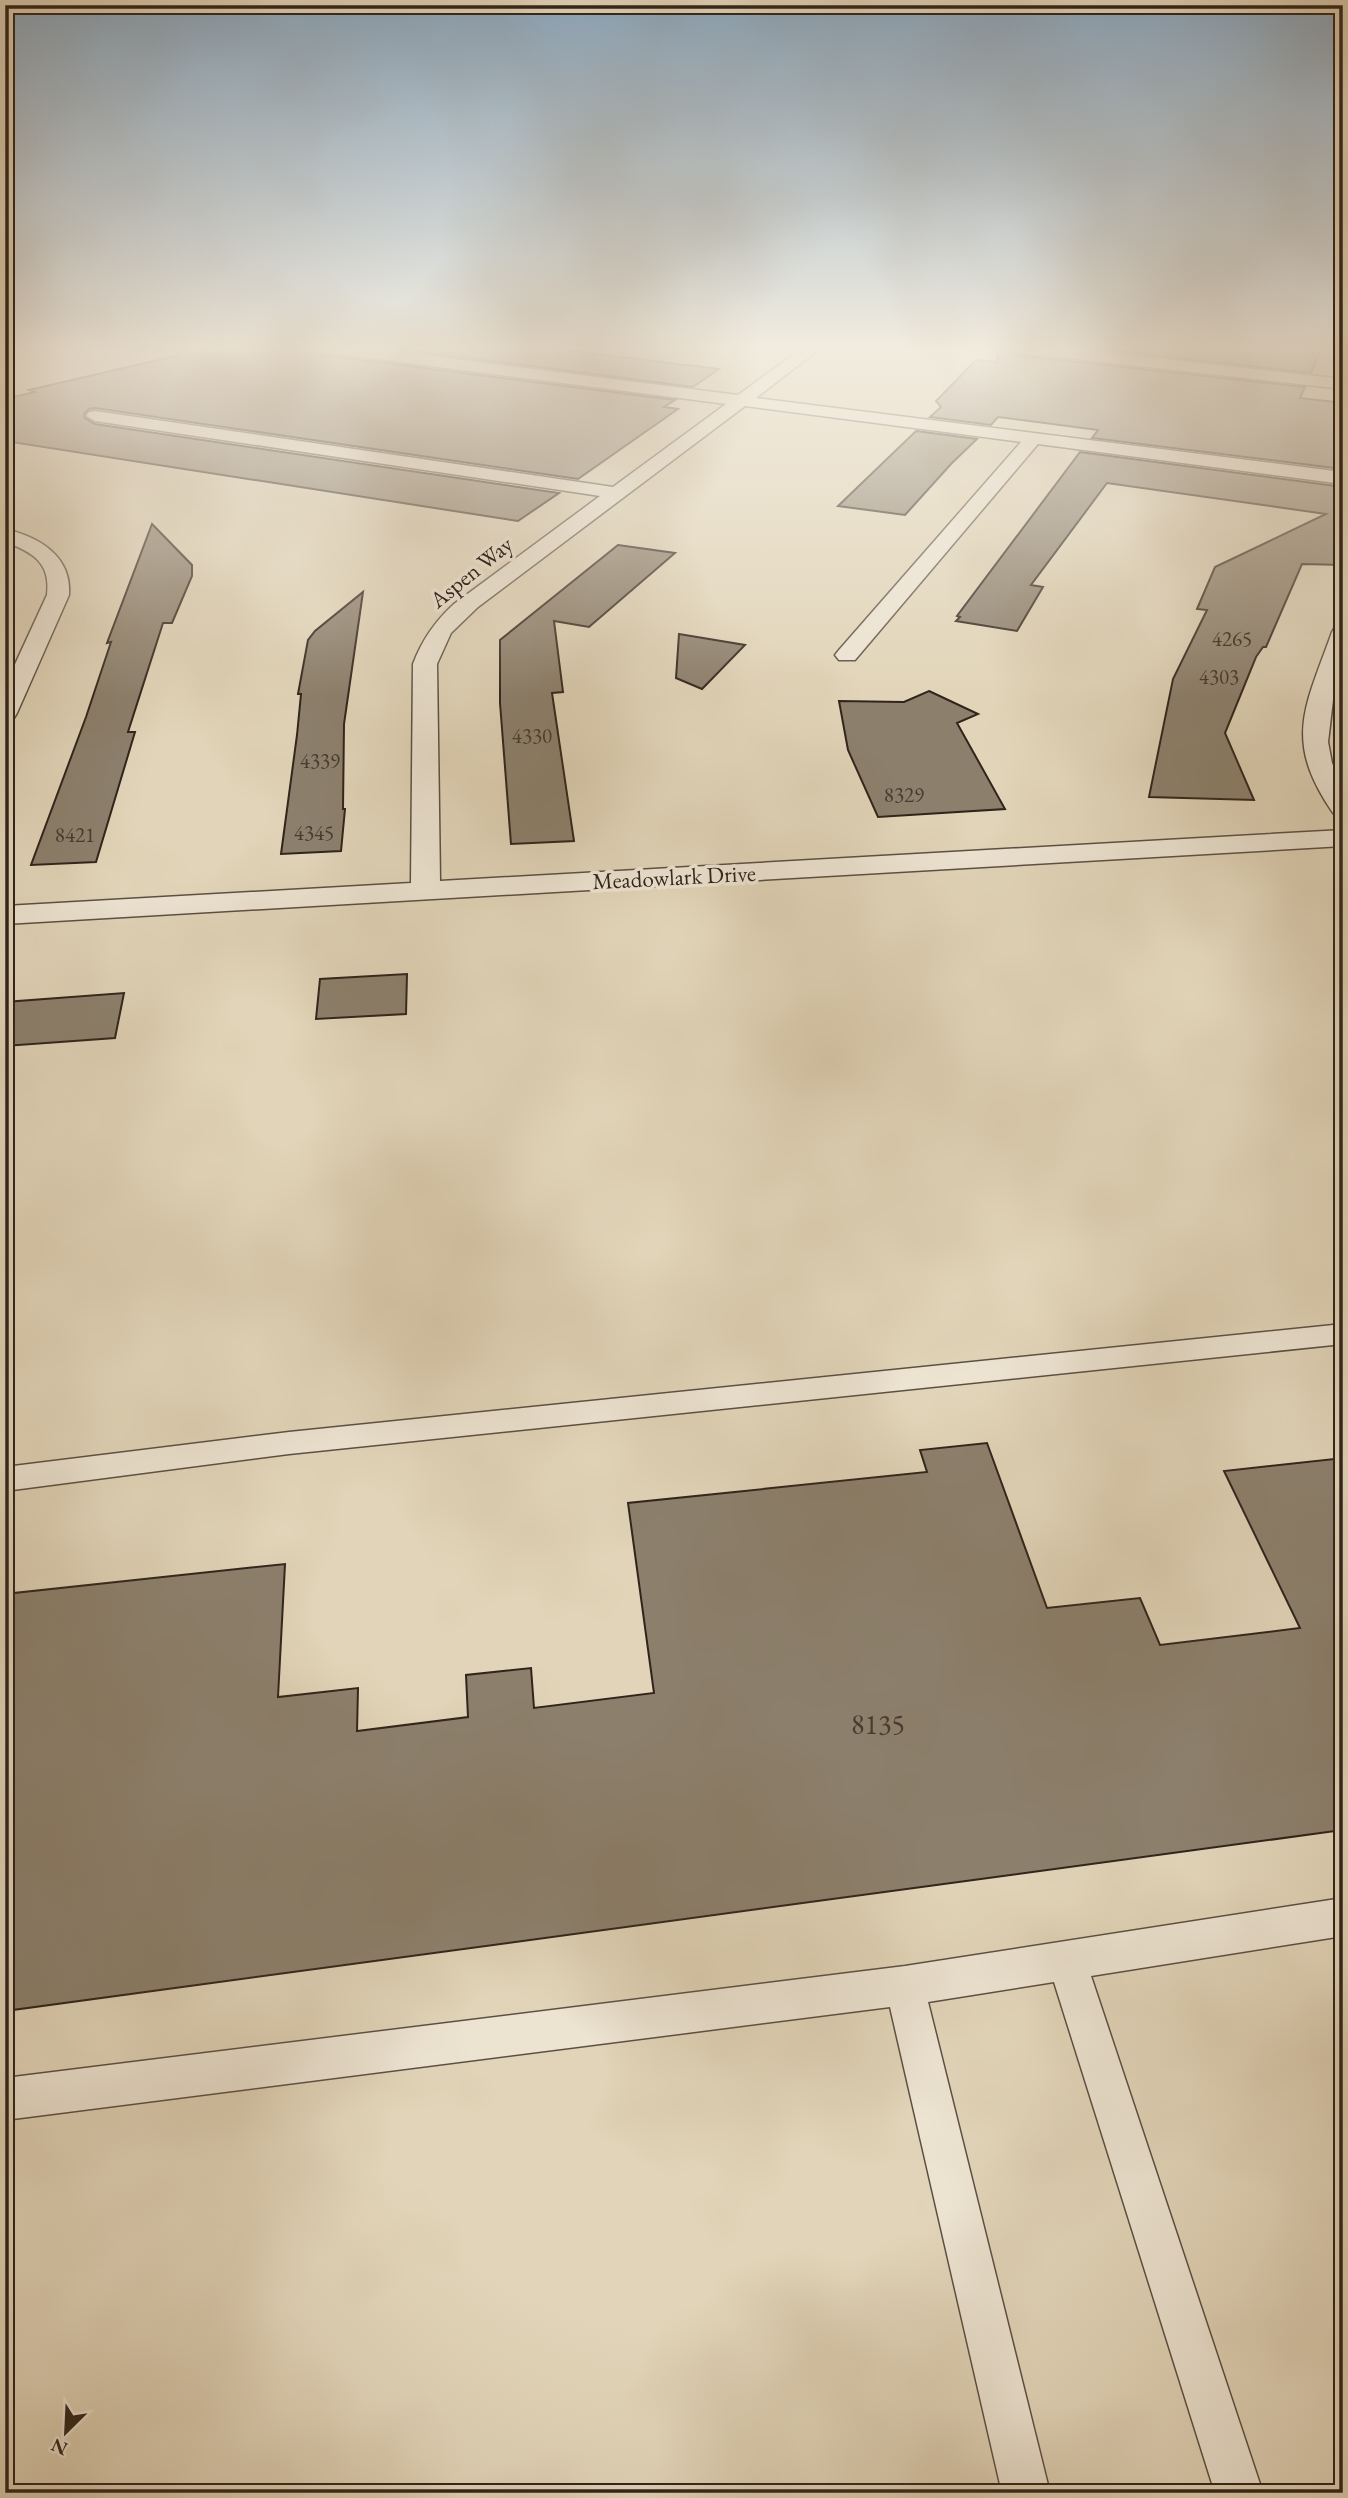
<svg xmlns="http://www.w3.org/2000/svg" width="1348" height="2498" font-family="'EB Garamond',serif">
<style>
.building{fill:#8c806d;stroke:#30241c;stroke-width:2}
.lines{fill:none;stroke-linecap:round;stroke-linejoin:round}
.service-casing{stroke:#5c5043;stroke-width:3}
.minor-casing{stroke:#5c5043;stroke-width:3}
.tertiary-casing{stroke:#5c5043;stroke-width:3}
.service{fill:#ece3d1;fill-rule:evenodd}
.minor{fill:#ece3d1;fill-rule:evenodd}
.tertiary{fill:#ece3d1;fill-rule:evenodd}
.labels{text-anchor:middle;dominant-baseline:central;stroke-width:7;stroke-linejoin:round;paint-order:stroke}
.far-number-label{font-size:21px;fill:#473b30}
.far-street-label{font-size:23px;fill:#30241c;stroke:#ece3d1}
.near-number-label{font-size:28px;fill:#473b30}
</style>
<rect width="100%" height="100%" fill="#e1d4b8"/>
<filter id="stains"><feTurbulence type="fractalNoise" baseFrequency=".00286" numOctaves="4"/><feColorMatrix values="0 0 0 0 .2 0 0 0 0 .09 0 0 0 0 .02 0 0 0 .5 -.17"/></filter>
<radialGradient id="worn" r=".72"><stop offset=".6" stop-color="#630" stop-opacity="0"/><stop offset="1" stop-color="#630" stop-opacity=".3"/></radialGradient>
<!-- building -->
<g class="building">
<polygon points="179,347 311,347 322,355 675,400 664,407 678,409 578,479 95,408 89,409 84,414 85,418 95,424 559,493 518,521 5,441 5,399 35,392 29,390 180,355"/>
<polygon points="383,347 538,347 719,369 693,387"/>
<polygon points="998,347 1003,347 1014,355 1305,387 1300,398 1343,403 1343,469 1092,438 1098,430 998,417 991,425 930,417 941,407 936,401 976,360 997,362"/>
<polygon points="1083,347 1322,347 1311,373"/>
<polygon points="916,431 977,439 951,464 905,515 838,506"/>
<polygon points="1080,452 1343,487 1343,565 1302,564 1266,647 1263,647 1256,657 1225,733 1254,800 1149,797 1173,679 1207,610 1197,609 1215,567 1326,514 1107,483 1031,585 1043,587 1017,631 956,621 960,617 957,616"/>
<polygon points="152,524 192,565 192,576 172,623 163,623 128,732 135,732 96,862 31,865 86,717 111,642 107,643"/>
<polygon points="618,545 675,553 589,627 554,621 563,692 552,693 574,841 511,844 500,703 500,640"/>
<polygon points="363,592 344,724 343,809 345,809 341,851 281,854 297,735 301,694 298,694 308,640 315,631"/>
<polygon points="679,634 745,645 702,689 676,678"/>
<polygon points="929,691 978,714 957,723 1005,809 878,817 848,750 839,701 904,702"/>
<polygon points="407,974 406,1014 316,1019 320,979"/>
<polygon points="124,993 115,1038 5,1046 5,1002"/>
<polygon points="987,1443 1047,1608 1140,1598 1160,1645 1300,1628 1224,1471 1343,1458 1343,1830 5,2011 5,1594 285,1564 278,1697 358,1688 357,1731 468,1717 466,1675 531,1668 534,1708 654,1693 628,1503 927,1472 920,1450"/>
</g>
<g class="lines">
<!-- service casing -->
<g class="service-casing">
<g id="service">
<polygon points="1343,1324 1343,1344 289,1454 5,1491 5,1467 289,1432"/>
<polygon points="1343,1898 1343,1936 1091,1976 1263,2493 1215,2493 1054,1982 928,2002 1050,2493 1002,2493 890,2007 5,2120 5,2078 905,1966"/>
</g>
</g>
<!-- minor casing -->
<g class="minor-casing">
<g id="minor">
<path d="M314,347H360L738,395L804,347H822L756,398L1343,472V484L1038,444L855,660H839L835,655L839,650L1021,442L745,406L478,607L451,633L437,664L440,881L1343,830V846L5,924V906L411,883L413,664C422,640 435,621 454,604L600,496L95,421L86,416L89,412L95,411L613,487L726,404L322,352Z"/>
<path d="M5,529C39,537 72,556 69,595L17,713L14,718L5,720V686L47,595C51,563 33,552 5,542Z"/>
<path d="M1343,625V667L1333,700L1328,742L1332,763L1343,787V815L1333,813C1283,740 1305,708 1332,632L1335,627Z"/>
</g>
</g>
<!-- tertiary casing -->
<g class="tertiary-casing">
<polygon id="tertiary" points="1006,347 1057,347 1343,379 1343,389 1014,352"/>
</g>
<!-- service -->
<use href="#service" class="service"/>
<!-- minor -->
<use href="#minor" class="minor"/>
<!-- tertiary -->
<use href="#tertiary" class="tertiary"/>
</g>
<!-- sky -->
<linearGradient id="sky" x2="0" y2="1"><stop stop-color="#8da9c0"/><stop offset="0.5" stop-color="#f2ecdf"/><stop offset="1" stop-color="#f2ecdf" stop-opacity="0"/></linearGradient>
<rect width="1348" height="697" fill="url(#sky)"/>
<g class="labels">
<!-- far-number labels -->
<g class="far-number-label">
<text x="1232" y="638">4265</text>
<text x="1219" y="676">4303</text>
<text x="532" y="735">4330</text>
<text x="320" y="760">4339</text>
<text x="904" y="794">8329</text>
<text x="314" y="832">4345</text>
<text x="75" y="834">8421</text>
</g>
<!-- far-street labels -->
<g class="far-street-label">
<text transform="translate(471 572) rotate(-39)">Aspen Way</text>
<text transform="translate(674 877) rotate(-3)">Meadowlark Drive</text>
</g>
<!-- near-number labels -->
<g class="near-number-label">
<text x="878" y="1724">8135</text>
</g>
</g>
<!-- margin -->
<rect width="1348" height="2498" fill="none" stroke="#e1d4b8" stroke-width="28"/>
<rect x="7" y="7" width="1334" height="2484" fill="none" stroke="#30241c" stroke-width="3.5"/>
<rect x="14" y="14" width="1320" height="2470" fill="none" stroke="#30241c" stroke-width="2"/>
<!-- north arrow -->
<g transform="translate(66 2432) rotate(204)" stroke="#ece3d1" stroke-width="5" paint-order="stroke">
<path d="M0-5L12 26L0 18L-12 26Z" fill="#30241c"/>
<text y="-10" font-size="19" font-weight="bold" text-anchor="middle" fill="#30241c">N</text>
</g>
<rect width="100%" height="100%" filter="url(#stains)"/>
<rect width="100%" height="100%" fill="url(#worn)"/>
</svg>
